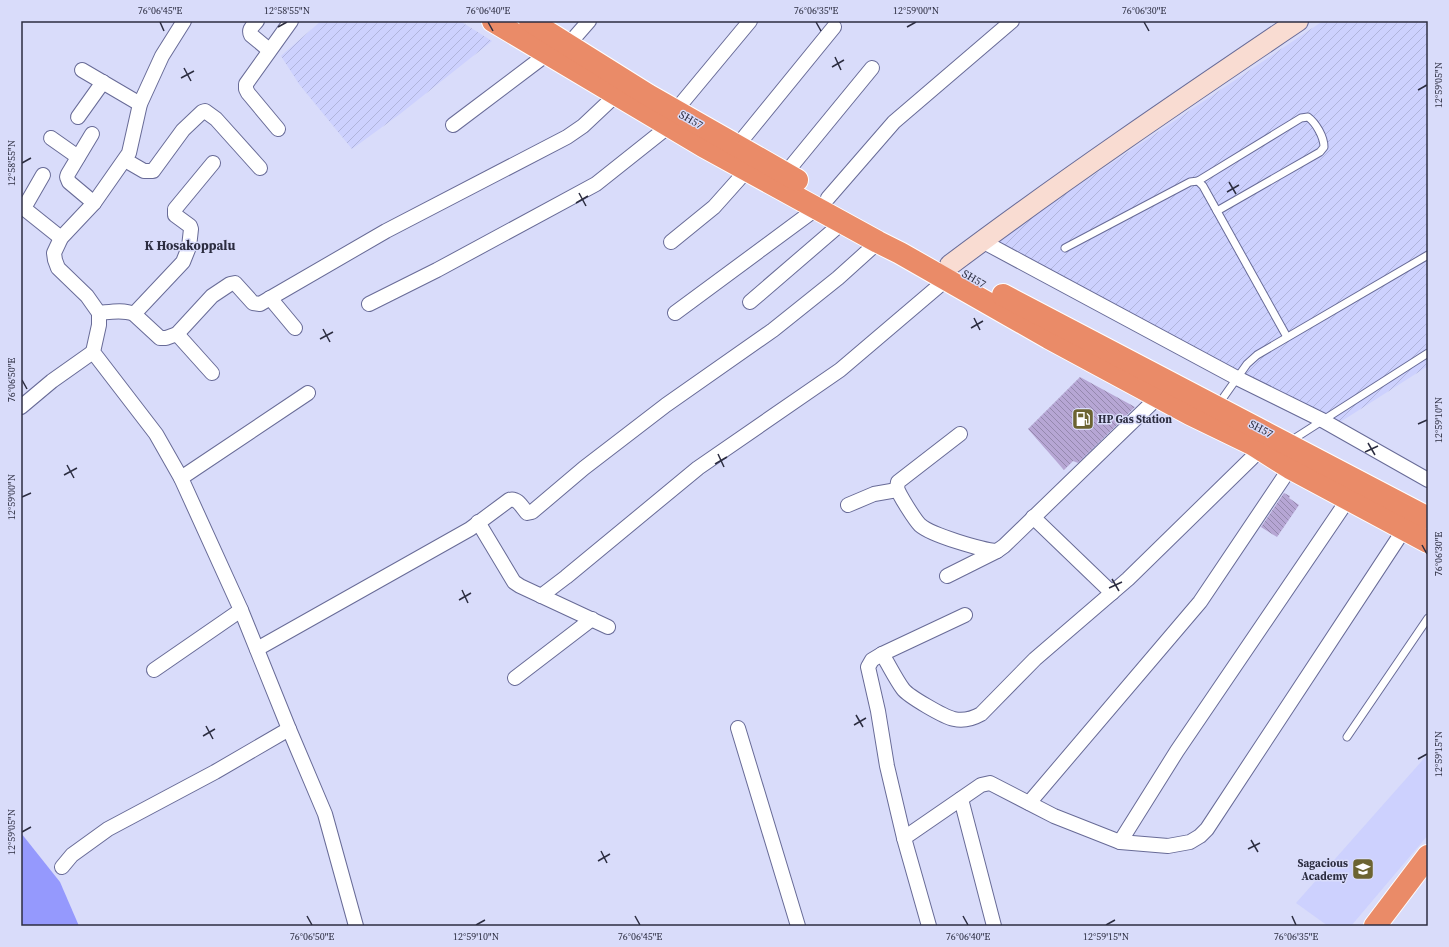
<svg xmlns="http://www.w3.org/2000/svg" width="1449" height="947" font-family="'Source Serif 4',serif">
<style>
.built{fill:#cdd1fe}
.industrial{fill:url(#industrial-furrows)}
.water{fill:#9599fd}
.building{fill:url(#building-back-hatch)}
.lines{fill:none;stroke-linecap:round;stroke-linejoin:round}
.lane-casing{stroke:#686b97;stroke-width:9}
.street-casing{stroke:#686b97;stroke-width:16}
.secondary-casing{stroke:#686b97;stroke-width:22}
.highway-casing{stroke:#fff;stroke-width:24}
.lane{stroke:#fff;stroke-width:7}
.street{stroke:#fff;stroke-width:14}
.secondary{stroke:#f9dcd2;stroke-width:20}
.highway{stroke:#ea8b68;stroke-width:22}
.ticks{fill:none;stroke:#2c2d40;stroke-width:1.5}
.labels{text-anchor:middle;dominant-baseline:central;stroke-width:3;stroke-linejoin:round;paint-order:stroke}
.street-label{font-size:11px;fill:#2c2d40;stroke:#d9dcfa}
.poi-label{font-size:11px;font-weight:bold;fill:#2c2d40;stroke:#d9dcfa;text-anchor:start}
.quarter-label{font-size:13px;font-weight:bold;fill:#2c2d40;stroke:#d9dcfa}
.neatline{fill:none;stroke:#2c2d40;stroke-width:1.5}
.ticks-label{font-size:10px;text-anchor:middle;fill:#2c2d40}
</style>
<defs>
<pattern id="industrial-furrows" width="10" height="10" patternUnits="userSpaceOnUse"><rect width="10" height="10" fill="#cdd1fe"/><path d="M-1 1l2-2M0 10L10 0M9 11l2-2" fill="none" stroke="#b0b4db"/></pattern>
<pattern id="building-back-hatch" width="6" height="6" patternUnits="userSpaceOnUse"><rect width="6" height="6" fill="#b6a6d4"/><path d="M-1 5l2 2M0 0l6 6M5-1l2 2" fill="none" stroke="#9488ad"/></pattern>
</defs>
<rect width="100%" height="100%" fill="#d9dcfa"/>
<!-- built -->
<polygon class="built" points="1428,754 1428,835 1351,926 1328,926 1296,903"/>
<!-- industrial -->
<g class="industrial">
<polygon points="321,21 460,21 492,41 400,114 352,149 299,84 281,56"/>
<polygon points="1323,21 1428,21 1428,366 1334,426 985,248"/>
</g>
<!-- water -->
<polygon class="water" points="21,833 60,882 79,926 21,926"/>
<!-- building -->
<g class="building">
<polygon points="1080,377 1135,407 1078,463 1073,461 1064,470 1028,429"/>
<polygon points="1284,493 1290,496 1289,498 1299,505 1277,537 1261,527"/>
</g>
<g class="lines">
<!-- lane casing -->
<g class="lane-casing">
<g id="lane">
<path d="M1198,181L1301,118L1308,117C1316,123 1324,137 1324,147L1320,152L1217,211"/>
<polyline points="1065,248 1190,182 1198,181 1203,186 1287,337"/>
<polyline points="1218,405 1247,364 1257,355 1428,255"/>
<polyline points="1289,442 1428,353"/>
<polyline points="1347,737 1428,618"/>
</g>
</g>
<!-- street casing -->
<g class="street-casing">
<g id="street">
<polyline points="184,21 162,56 140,104 129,153 94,203 61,238 54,253 55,260 58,268 87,296 99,313 99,325 93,352 156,434 181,478 241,610 289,729 325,814 356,926"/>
<path d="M257,21C253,26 248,29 251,35L269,50"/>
<polyline points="568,45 589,21"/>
<polyline points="82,70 140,104"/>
<polyline points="676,110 750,21"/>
<polyline points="78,117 103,82"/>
<polyline points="453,125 547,54"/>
<polyline points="278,129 248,93 246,89 246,84 291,21"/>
<polyline points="92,134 68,174 67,177 69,182 94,203"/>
<polyline points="51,138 78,157"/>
<polyline points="737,146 834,27"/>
<polyline points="125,160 144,171 153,171 183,130 202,112 205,111 216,119 260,168"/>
<polyline points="785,174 872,68"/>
<polyline points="828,198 894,122 1012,21"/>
<polyline points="21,206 61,238"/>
<polyline points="24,208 43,175"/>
<polyline points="982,241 1237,378 1322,420 1428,480"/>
<polyline points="671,242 714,207 747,170"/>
<polyline points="270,298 295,328"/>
<polyline points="750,302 843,222"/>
<polyline points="369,304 437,270 596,184 669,126"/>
<path d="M99,313C110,312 123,309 134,314L160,338H166L177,334L212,296L230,284L235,283L253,303L260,304L386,231L567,137L583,126L617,94L620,90"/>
<polyline points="675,313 817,208"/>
<polyline points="134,314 183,262 189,247 191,229 190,226 175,215 175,209 213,163"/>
<polyline points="177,334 212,373"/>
<polyline points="21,407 52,381 93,352"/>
<path d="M960,434L898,482L897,488C899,495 915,520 920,525C931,535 982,550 997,551"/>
<polyline points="181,478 308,393"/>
<polyline points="848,505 874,494 897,490"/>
<polyline points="1033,517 1112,593"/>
<polyline points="478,522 514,582 520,586 608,627"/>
<polyline points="947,576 997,551 1004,546 1158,397"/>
<polyline points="541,596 566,577 698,468 840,370 947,279"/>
<path d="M257,649L470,529L509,500C517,497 522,507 527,513L532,512L584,468L666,405L773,330L838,278L878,242"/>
<path d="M882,654C889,665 895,678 903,689C908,696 944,717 954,719C963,721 972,719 981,714L1035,659L1128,579L1261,449"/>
<polyline points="154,670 241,610"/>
<polyline points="515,678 592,619"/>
<polyline points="738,728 798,926"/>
<polyline points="961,799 994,926"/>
<polyline points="1029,803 1200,602 1290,468"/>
<polyline points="904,838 981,785 990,783 1054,816 1120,842 1168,846 1190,842 1200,836 1207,829 1405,528"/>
<polyline points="1120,842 1177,751 1349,498"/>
<polyline points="62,867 72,855 108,829 215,772 289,729"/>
<polyline points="929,926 904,838 887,766 878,711 868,667 872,660 882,654 965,615"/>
</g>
</g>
<!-- secondary casing -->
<g class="secondary-casing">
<path id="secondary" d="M950,265C1063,180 1181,100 1298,21"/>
</g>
<!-- highway casing -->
<g class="highway-casing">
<g id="highway">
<polyline points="493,21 703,146 878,242 900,253 1049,338 1190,414 1252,444 1290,468 1428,542"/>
<polyline points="530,21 648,95 797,180"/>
<polyline points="1003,295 1428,518"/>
<polyline points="1375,926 1428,856"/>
</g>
</g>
<!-- lane -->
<use href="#lane" class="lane"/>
<!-- street -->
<use href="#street" class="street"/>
<!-- secondary -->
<use href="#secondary" class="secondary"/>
<!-- highway -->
<use href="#highway" class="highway"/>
</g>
<!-- ticks -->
<path class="ticks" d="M160,22L164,31M488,22L493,31M816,22L821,31M1144,22L1149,31M278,27L287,22M907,27L916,22M835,57L841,70M832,67L844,60M184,68L191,81M181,78L194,71M1418,90L1427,85M22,163L31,158M1229,182L1236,194M1227,192L1239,185M579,193L586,206M576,203L588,196M974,318L980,330M971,328L983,321M323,329L330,342M320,339L333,332M22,380L27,389M1418,424L1427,420M1368,443L1375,455M1365,452L1378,446M718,454L724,467M715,464L727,457M67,465L74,478M64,475L77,468M22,497L31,493M1422,545L1427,554M1112,579L1119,591M1109,588L1122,582M462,590L468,603M459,600L471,593M856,715L863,727M854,725L866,718M206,726L213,739M203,736L215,729M1418,759L1427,754M22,832L31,827M1251,840L1258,852M1248,849L1260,843M601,851L607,863M598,861L610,854M307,916L312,925M635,916L640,925M963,916L968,925M1292,916L1296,925M476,925L485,920M1106,925L1115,920"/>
<!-- icons -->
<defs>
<g id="fuel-square" transform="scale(1.15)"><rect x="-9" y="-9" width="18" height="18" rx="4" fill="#6c6431" stroke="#d9dcfa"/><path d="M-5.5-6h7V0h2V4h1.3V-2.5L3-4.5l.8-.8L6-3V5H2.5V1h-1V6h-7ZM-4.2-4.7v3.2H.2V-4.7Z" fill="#fff"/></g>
<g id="school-square" transform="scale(1.15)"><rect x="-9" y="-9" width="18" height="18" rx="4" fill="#6c6431" stroke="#d9dcfa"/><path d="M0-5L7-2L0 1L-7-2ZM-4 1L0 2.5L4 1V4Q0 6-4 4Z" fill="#fff"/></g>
</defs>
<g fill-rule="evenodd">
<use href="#fuel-square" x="1083" y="419"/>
<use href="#school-square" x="1363" y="869"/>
</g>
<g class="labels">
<!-- street labels -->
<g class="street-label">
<text transform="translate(691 120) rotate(30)">SH57</text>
<text transform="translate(974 279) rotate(30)">SH57</text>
<text transform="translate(1261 429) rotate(28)">SH57</text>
</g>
<!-- poi labels -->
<g class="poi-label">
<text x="1098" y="419">HP Gas Station</text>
<text x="1348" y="863" text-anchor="end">Sagacious<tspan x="1348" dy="13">Academy</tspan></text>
</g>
<!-- quarter labels -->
<g class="quarter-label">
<text x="190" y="245">K Hosakoppalu</text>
</g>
</g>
<!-- border -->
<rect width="1449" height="947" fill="none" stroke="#d9dcfa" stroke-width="44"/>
<rect x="22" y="22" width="1405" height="903" class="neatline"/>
<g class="ticks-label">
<text x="160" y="14">76°06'45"E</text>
<text x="287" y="14">12°58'55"N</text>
<text x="488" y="14">76°06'40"E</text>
<text x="816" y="14">76°06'35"E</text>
<text x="916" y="14">12°59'00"N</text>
<text x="1144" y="14">76°06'30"E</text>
<text transform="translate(1438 85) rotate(-90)" y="4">12°59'05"N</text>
<text transform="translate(11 163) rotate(-90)" y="4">12°58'55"N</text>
<text transform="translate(11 380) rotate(-90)" y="4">76°06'50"E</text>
<text transform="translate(1438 420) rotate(-90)" y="4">12°59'10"N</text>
<text transform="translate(11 497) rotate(-90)" y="4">12°59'00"N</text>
<text transform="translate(1438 554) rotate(-90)" y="4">76°06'30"E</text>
<text transform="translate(1438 754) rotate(-90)" y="4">12°59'15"N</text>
<text transform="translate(11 832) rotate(-90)" y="4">12°59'05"N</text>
<text x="312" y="940">76°06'50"E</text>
<text x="476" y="940">12°59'10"N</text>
<text x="640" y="940">76°06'45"E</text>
<text x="968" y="940">76°06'40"E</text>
<text x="1106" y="940">12°59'15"N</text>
<text x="1296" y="940">76°06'35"E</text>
</g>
</svg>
